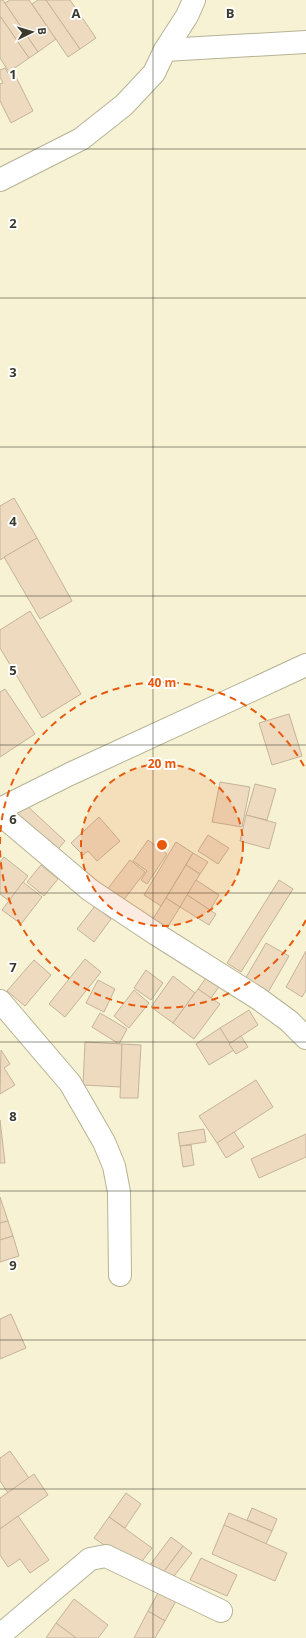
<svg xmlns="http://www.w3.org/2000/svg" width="306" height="1638" font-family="'Open Sans',sans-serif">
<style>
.building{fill:#eddabf;stroke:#c5b399}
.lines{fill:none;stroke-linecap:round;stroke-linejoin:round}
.minor-casing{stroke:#b6b395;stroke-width:24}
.minor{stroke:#fff;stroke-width:22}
.grid{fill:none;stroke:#3b3a2d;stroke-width:1;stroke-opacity:0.55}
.ring{fill:none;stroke:#e8590c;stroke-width:2;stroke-dasharray:7 5}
.grid-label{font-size:13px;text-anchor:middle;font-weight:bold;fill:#3b3a2d;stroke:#fff;stroke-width:4;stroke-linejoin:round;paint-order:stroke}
.centre{fill:#e8590c;stroke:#fff;stroke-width:2}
.ring-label{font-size:12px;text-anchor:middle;font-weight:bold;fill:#e8590c;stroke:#fff;stroke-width:4;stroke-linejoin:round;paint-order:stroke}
</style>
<rect width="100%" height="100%" fill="#f6f2d3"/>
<!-- building -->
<g class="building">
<polygon points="0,0 3,0 38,52 29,58 0,16"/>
<polygon points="10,0 29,0 56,39 38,52 5,3"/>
<polygon points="38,0 46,0 80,49 68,57 32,4"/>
<polygon points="46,0 70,0 96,38 80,49"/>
<polygon points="0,16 29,58 9,72 0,58"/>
<polygon points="5,68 8,73 13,71 33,111 11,123 0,101 0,84 3,83 0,77 0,70"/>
<polygon points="14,498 37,538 0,560 0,506"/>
<polygon points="37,538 72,601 40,619 4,557"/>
<polygon points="30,611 81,694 42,718 0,648 0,630"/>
<polygon points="5,689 35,734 0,757 0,692"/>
<polygon points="289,714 302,756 272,765 259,723"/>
<polygon points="220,782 250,787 242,827 212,822"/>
<polygon points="255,784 276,789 267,820 246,815"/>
<polygon points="25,804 65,841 53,855 13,817"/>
<polygon points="246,815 276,823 269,849 240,841"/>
<polygon points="99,817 120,841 97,861 88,851 83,855 71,843"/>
<polygon points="208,835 229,848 218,864 198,851"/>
<polygon points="148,840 167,854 147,884 141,880 147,871 133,861"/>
<polygon points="176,842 193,853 161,906 144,895"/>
<polygon points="193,853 208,862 200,874 186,865"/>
<polygon points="4,857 28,876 9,901 0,894 0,862"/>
<polygon points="130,860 145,872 122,902 106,891"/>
<polygon points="41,865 58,879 44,896 27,882"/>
<polygon points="186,865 200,874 180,907 166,898"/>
<polygon points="196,880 219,895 210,910 187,895"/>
<polygon points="279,880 293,889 241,972 227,963"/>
<polygon points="23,882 42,897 21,924 2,910"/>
<polygon points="187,895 216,914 209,925 180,907"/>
<polygon points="166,898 180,907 165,931 151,922"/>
<polygon points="95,906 111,919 94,942 77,929"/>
<polygon points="266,943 289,956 267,994 244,981"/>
<polygon points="306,951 306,990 302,997 286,987"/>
<polygon points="85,959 101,972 65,1017 49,1004"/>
<polygon points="34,960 51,975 25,1006 7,991"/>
<polygon points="146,970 163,983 151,1000 134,988"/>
<polygon points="208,975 221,984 211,998 198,989"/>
<polygon points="173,976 195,993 173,1023 151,1007"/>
<polygon points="98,980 115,989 104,1012 86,1003"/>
<polygon points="198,989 220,1004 194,1039 173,1023"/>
<polygon points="134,990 149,1003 129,1028 114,1016"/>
<polygon points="249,1010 258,1025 229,1044 220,1028"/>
<polygon points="100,1013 127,1029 119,1044 92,1027"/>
<polygon points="220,1028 234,1050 209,1065 196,1044"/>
<polygon points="241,1036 248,1047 236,1054 229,1044"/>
<polygon points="85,1042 122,1044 121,1087 83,1085"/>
<polygon points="122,1044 141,1045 138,1098 120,1098"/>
<polygon points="1,1050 10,1064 4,1068 15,1085 0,1094"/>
<polygon points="256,1080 273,1107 217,1143 199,1116"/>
<polygon points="0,1120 5,1163 0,1163"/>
<polygon points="204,1129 206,1142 180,1146 178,1133"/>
<polygon points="234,1132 244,1147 226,1158 217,1143"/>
<polygon points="306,1134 306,1157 259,1178 251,1159"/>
<polygon points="191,1145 194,1165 183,1167 180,1146"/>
<polygon points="0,1197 8,1221 0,1223"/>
<polygon points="8,1221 13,1236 0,1240 0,1223"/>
<polygon points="13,1236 19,1256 0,1262 0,1240"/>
<polygon points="11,1314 26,1348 0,1359 0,1319"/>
<polygon points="10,1451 29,1478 8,1493 0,1481 0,1458"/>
<polygon points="34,1474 48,1495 0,1529 0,1498"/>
<polygon points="126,1493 141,1504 125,1528 109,1517"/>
<polygon points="252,1508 277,1519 272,1531 247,1520"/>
<polygon points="229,1513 272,1531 266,1544 224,1525"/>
<polygon points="18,1516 49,1560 30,1573 20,1559 8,1567 0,1555 0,1529"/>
<polygon points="109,1517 152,1548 137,1568 94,1538"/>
<polygon points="224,1525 287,1553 275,1581 212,1554"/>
<polygon points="171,1537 183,1546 159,1578 147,1569"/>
<polygon points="183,1546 192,1553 167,1585 159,1578"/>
<polygon points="201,1558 237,1575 227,1596 190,1580"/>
<polygon points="159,1591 176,1601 165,1621 148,1611"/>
<polygon points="74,1599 108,1625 98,1638 76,1638 56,1623"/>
<polygon points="148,1611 165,1621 155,1638 134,1638"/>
<polygon points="56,1623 76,1638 46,1638"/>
</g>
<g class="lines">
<!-- minor casing -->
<g class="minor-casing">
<g id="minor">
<polyline points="165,50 306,42"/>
<polyline points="0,180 81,139 124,105 154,73 165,50 187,16 194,0"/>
<polyline points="0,809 70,774 306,665"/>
<polyline points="0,814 90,890 156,934 259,999 289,1021 306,1038"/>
<polyline points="0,1001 70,1083 104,1142 114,1166 119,1192 120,1275"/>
<polyline points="5,1631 90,1559 106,1556 221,1611"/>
</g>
</g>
<!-- minor -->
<use href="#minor" class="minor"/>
</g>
<!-- grid -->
<path class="grid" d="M153,0V1638M0,149H306M0,298H306M0,447H306M0,596H306M0,745H306M0,893H306M0,1042H306M0,1191H306M0,1340H306M0,1489H306"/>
<!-- distance rings -->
<circle cx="162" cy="845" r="81" fill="#e8590c" fill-opacity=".12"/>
<g class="ring">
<circle cx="162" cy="845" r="81"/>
<path d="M306 920A162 162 0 0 1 0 846M0 844A162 162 0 0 1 306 770"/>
</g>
<g class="grid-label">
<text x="76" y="18">A</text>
<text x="230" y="18">B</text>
<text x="13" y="79">1</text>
<text x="13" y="228">2</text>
<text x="13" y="377">3</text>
<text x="13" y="526">4</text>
<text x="13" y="675">5</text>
<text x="13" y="824">6</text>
<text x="13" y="972">7</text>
<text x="13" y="1121">8</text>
<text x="13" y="1270">9</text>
</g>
<circle cx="162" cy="845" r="6" class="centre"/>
<g class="ring-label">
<text x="162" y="687">40 m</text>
<text x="162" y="768">20 m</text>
</g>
<!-- north arrow -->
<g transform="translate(32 32) rotate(85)" stroke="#ffffff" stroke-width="3" paint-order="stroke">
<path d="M0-3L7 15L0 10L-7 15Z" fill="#3b3a2d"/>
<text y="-6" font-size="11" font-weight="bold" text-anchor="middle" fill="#3b3a2d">B</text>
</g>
</svg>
